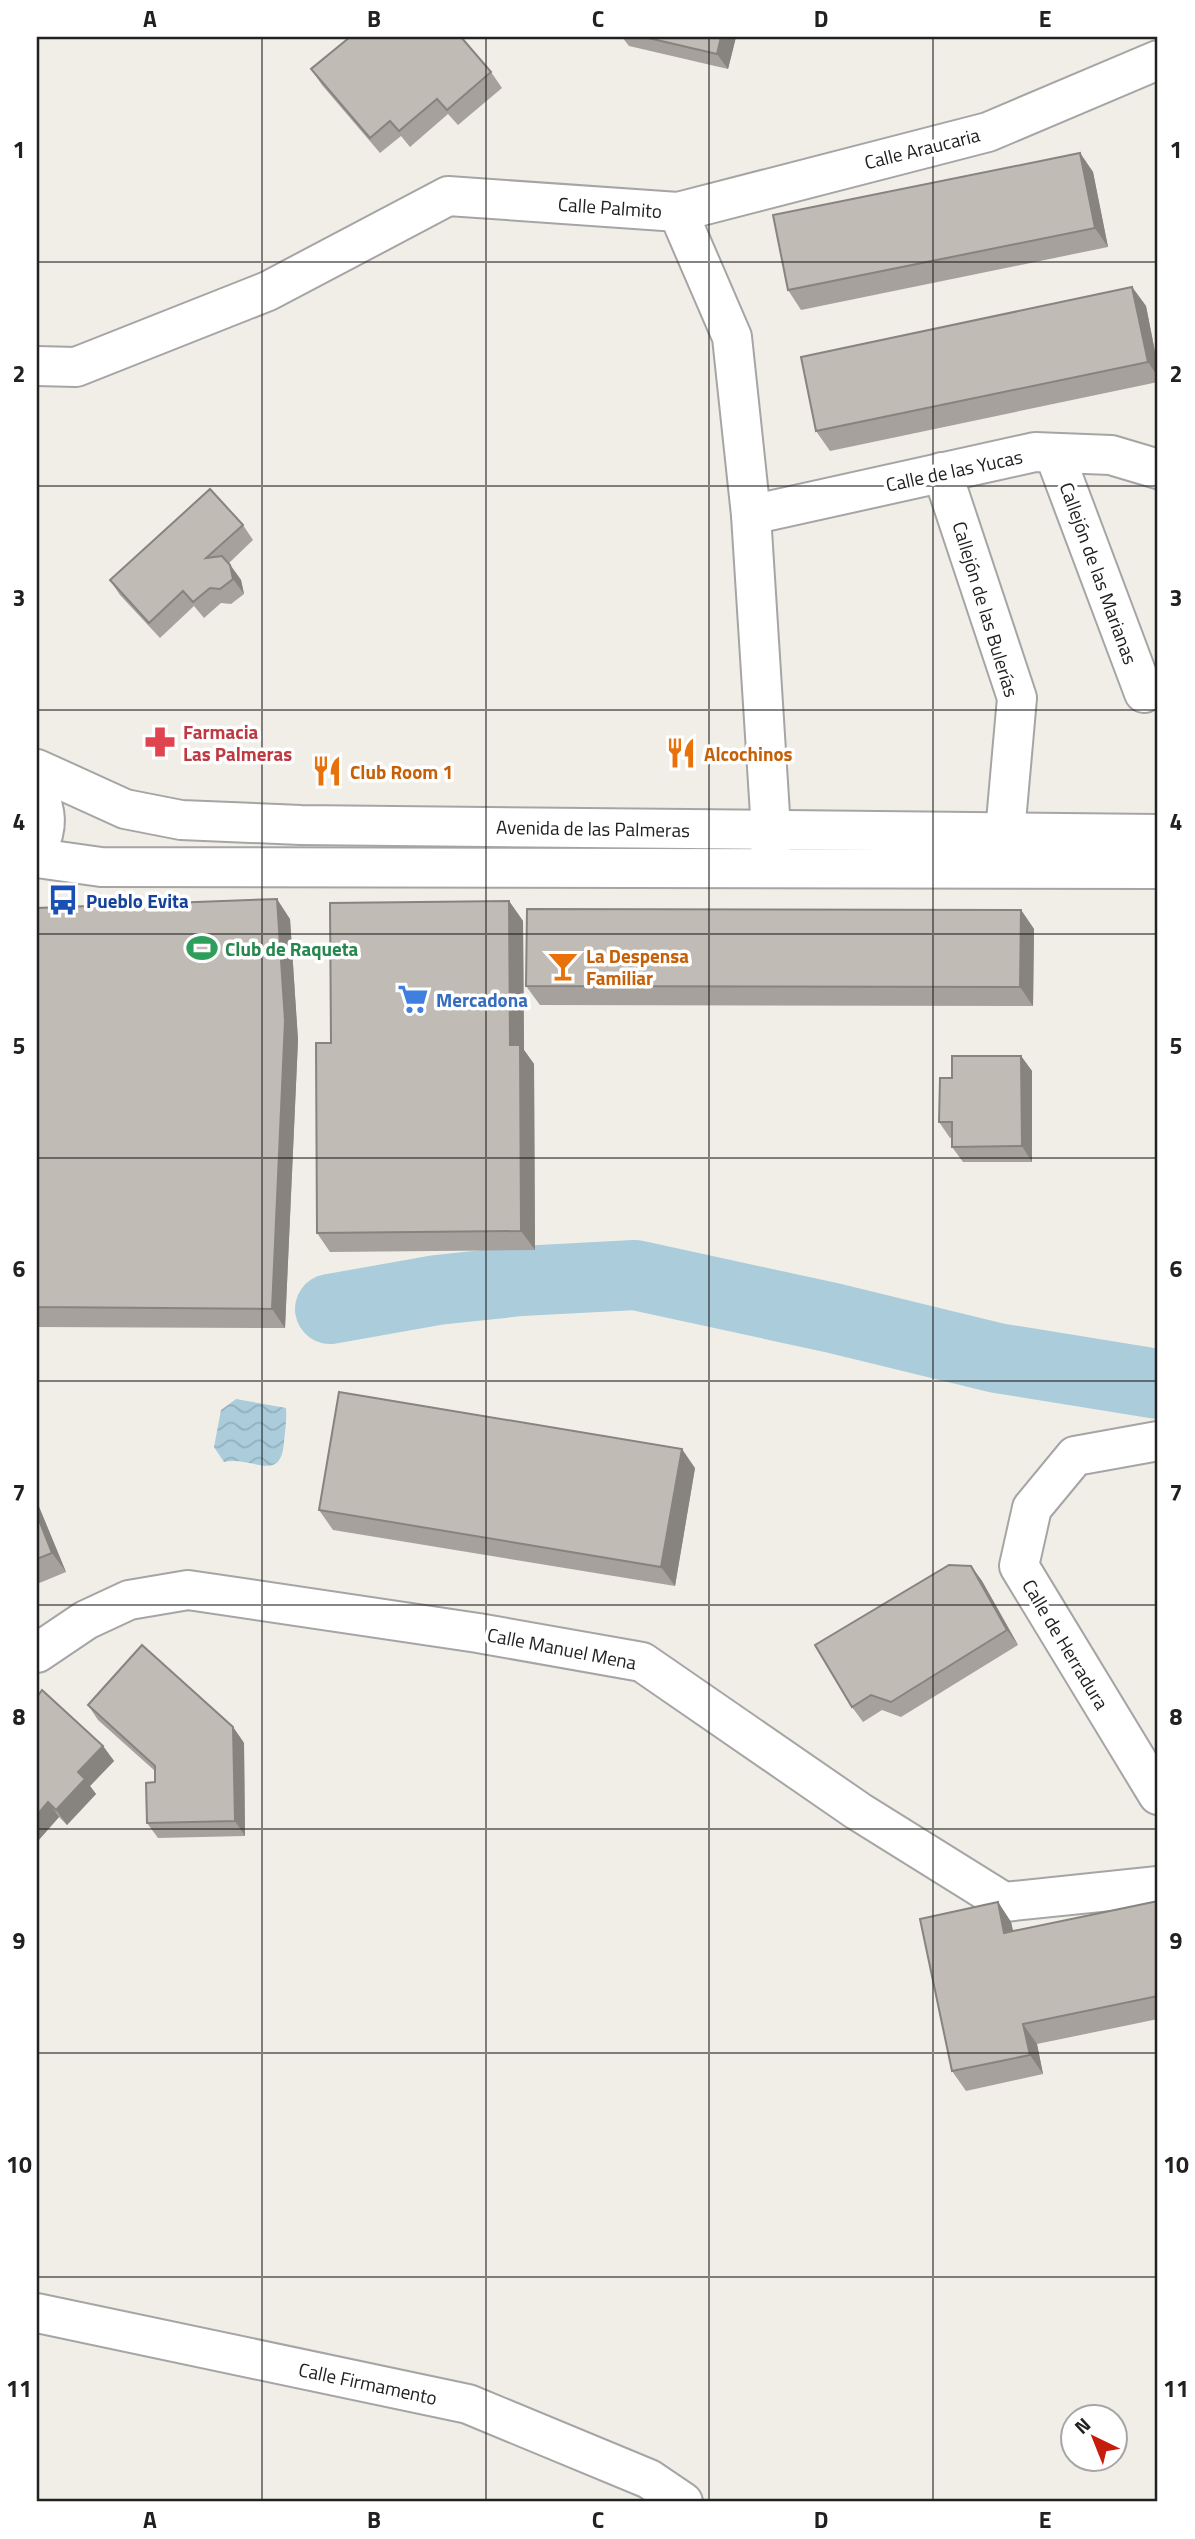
<svg xmlns="http://www.w3.org/2000/svg" width="1195" height="2539" font-family="'Titillium Web',sans-serif">
<style>
.water{fill:url(#water-waves)}
.lines{fill:none;stroke-linecap:round;stroke-linejoin:round}
.river{stroke:#abccdb;stroke-width:70}
.minor-casing{stroke:#a5a5a5;stroke-width:42}
.tertiary-casing{stroke:#a5a5a5;stroke-width:42}
.minor{stroke:#fff;stroke-width:38}
.tertiary{stroke:#fff;stroke-width:38}
.wall{fill:#a6a19c}
.shaded-wall{fill:#87837f}
.building{fill:#c1bbb5;stroke:#87837f;stroke-width:2}
.grid{fill:none;stroke:#212121;stroke-width:2;stroke-opacity:0.55}
.labels{text-anchor:middle;dominant-baseline:central;stroke-width:7;stroke-linejoin:round;paint-order:stroke}
.street-label{font-size:19px;fill:#212121;stroke:#fff}
.health-label{font-size:19px;font-weight:bold;fill:#be3a42;stroke:#fff;text-anchor:start}
.food-label{font-size:19px;font-weight:bold;fill:#c56008;stroke:#fff;text-anchor:start}
.transit-label{font-size:19px;font-weight:bold;fill:#164399;stroke:#fff;text-anchor:start}
.leisure-label{font-size:19px;font-weight:bold;fill:#27864d;stroke:#fff;text-anchor:start}
.shop-label{font-size:19px;font-weight:bold;fill:#366cbe;stroke:#fff;text-anchor:start}
.neatline{fill:none;stroke:#212121;stroke-width:2.5}
.grid-label{font-size:23px;text-anchor:middle;font-weight:bold;fill:#212121}
</style>
<defs>
<pattern id="water-waves" width="16" height="10" patternUnits="userSpaceOnUse" patternTransform="scale(1.75)"><rect width="16" height="10" fill="#abccdb"/><path d="M0 5q4-4 8 0t8 0" fill="none" stroke="#93afbc"/></pattern>
</defs>
<rect width="100%" height="100%" fill="#f1eee8"/>
<!-- water -->
<path class="water" d="M236,1399L286,1408C287,1420 285,1430 284,1442C281,1485 251,1455 224,1462L214,1447L221,1410Z"/>
<g class="lines">
<!-- river -->
<polyline class="river" points="330,1309 437,1290 521,1281 635,1275 833,1318 997,1358 1158,1384"/>
<!-- minor casing -->
<g class="minor-casing">
<g id="minor">
<polyline points="678,212 988,132 1158,60"/>
<polyline points="37,366 76,367 268,291 448,196 678,212 732,337 751,515 771,830 770,864"/>
<polyline points="1054,453 1144,693"/>
<polyline points="942,472 1017,698 1005,833"/>
<polyline points="751,515 1035,452 1111,455 1158,469"/>
<polyline points="1158,1441 1075,1456 1032,1508 1019,1566 1158,1795"/>
<polyline points="37,1653 86,1620 129,1600 188,1590 478,1633 642,1662 858,1811 1004,1902 1158,1886"/>
<polyline points="37,2313 468,2404 649,2479 683,2502"/>
</g>
</g>
<!-- tertiary casing -->
<g class="tertiary-casing">
<g id="tertiary">
<polyline points="37,769 125,809 181,820 301,825 1158,834"/>
<path d="M37,789C46,811 49,827 37,849"/>
<polyline points="37,858 101,867 1158,869"/>
</g>
</g>
<!-- minor -->
<use href="#minor" class="minor"/>
<!-- tertiary -->
<use href="#tertiary" class="tertiary"/>
</g>
<!-- wall -->
<g class="wall">
<polygon points="622,37 736,37 728,69 629,46"/>
<polygon points="311,69 491,72 502,88 458,125 448,114 410,147 401,136 380,153 322,85"/>
<polygon points="1080,153 1093,172 1108,247 801,310 788,290"/>
<polygon points="1132,287 1146,306 1158,367 1158,382 830,451 816,431"/>
<polygon points="243,525 253,540 229,563 241,580 244,594 231,604 221,603 204,618 194,606 160,638 120,595 110,580"/>
<polygon points="509,901 523,921 524,1050 534,1064 535,1250 330,1252 317,1233 331,1043"/>
<polygon points="37,908 290,919 298,1040 285,1328 37,1327"/>
<polygon points="1021,910 1034,929 1033,1006 540,1005 526,986"/>
<polygon points="1021,1056 1032,1071 1032,1162 963,1162 952,1147 952,1138 950,1138 939,1122 952,1078"/>
<polygon points="695,1468 675,1586 333,1530 319,1510"/>
<polygon points="37,1502 66,1572 37,1584"/>
<polygon points="971,1566 982,1581 1018,1645 901,1717 882,1710 863,1722 852,1707"/>
<polygon points="37,1697 103,1746 114,1761 90,1786 96,1794 67,1825 59,1817 37,1842"/>
<polygon points="88,1705 233,1727 244,1743 245,1836 158,1838 147,1823 155,1782 155,1771 98,1720"/>
<polygon points="1158,1901 1158,2019 1037,2044 1043,2074 966,2091 952,2071 998,1902 1011,1922 1013,1931"/>
</g>
<!-- shaded-wall -->
<g class="shaded-wall">
<polygon points="721,37 736,37 728,69 717,54"/>
<polygon points="1080,153 1093,172 1108,247 1095,228"/>
<polygon points="1132,287 1146,306 1158,367 1158,377 1148,362"/>
<polygon points="230,565 241,580 244,594 233,579"/>
<polygon points="277,899 290,919 298,1040 285,1328 272,1309"/>
<polygon points="509,901 523,921 524,1050 534,1064 535,1250 521,1231 510,1045"/>
<polygon points="1021,910 1034,929 1033,1006 1020,987"/>
<polygon points="1021,1056 1032,1071 1032,1162 1022,1146"/>
<polygon points="682,1449 695,1468 675,1586 661,1567"/>
<polygon points="37,1502 66,1572 52,1553 37,1515"/>
<polygon points="971,1566 982,1581 1018,1645 1007,1630"/>
<polygon points="233,1727 244,1743 245,1836 235,1821"/>
<polygon points="103,1746 114,1761 90,1786 96,1794 67,1825 56,1810 78,1772"/>
<polygon points="48,1802 59,1817 37,1842 37,1815"/>
<polygon points="998,1902 1011,1922 1018,1952 1004,1933"/>
<polygon points="1023,2024 1037,2044 1043,2074 1030,2055"/>
</g>
<!-- building -->
<g class="building">
<polygon points="350,37 461,37 491,72 447,110 437,99 399,131 390,121 370,138 311,69"/>
<polygon points="644,37 721,37 717,54"/>
<polygon points="1080,153 1095,228 788,290 773,215"/>
<polygon points="1132,287 1148,362 816,431 801,357"/>
<polygon points="210,489 243,525 206,558 222,556 230,565 233,579 220,589 210,588 193,602 183,591 149,623 110,580"/>
<polygon points="277,899 285,1021 272,1309 37,1307 37,908"/>
<polygon points="509,901 510,1045 520,1045 521,1231 317,1233 316,1043 331,1043 330,903"/>
<polygon points="527,909 1021,910 1020,987 526,986"/>
<polygon points="952,1056 1021,1056 1022,1146 952,1147 952,1122 939,1122 940,1078 952,1078"/>
<polygon points="339,1392 682,1449 661,1567 319,1510"/>
<polygon points="37,1515 52,1553 37,1559"/>
<polygon points="949,1565 971,1566 1007,1630 891,1702 871,1695 852,1707 815,1645"/>
<polygon points="142,1645 233,1727 235,1821 147,1823 146,1783 155,1782 155,1766 88,1705"/>
<polygon points="42,1690 103,1746 78,1772 85,1779 56,1810 48,1802 37,1815 37,1697"/>
<polygon points="1158,1901 1158,1996 1023,2024 1030,2055 952,2071 920,1919 998,1902 1004,1933"/>
</g>
<!-- grid -->
<path class="grid" d="M262,37V2502M486,37V2502M709,37V2502M933,37V2502M37,262H1158M37,486H1158M37,710H1158M37,934H1158M37,1158H1158M37,1381H1158M37,1605H1158M37,1829H1158M37,2053H1158M37,2277H1158"/>
<!-- icons -->
<defs>
<g id="pharmacy-bare" transform="scale(2.415)"><path d="M-2-6h4v4h4v4h-4v4h-4v-4h-4v-4h4Z" fill="#e0444e" stroke="#fff" stroke-width="2.5" paint-order="stroke"/></g>
<g id="restaurant-bare" transform="scale(2.415)"><path d="M-5-6h1v4h1v-4h1v4h1v-4h1v5L-1.5 .5V6h-2V.5L-5-1ZM5-6V6H3V1.5H1.5Q1.5-4 5-6Z" fill="#e8710a" stroke="#fff" stroke-width="2.5" paint-order="stroke"/></g>
<g id="bus-bare" transform="scale(2.415)"><path d="M-5-6H5V4H4V6H2V4H-2V6H-4V4H-5ZM-3.5-4V0h7V-4ZM-3.5 1.2v1.5H-2V1.2ZM2 1.2v1.5H3.5V1.2Z" fill="#1a4fb4" stroke="#fff" stroke-width="2.5" paint-order="stroke"/></g>
<g id="stadium-bare" transform="scale(2.415)"><path d="M0-5a6.5 5 0 1 0 0 10a6.5 5 0 1 0 0-10ZM-3.5-1.8h7v3.6h-7Z" fill="#2e9e5b" stroke="#fff" stroke-width="2.5" paint-order="stroke"/></g>
<g id="bar-bare" transform="scale(2.415)"><path d="M-6-5H6L.8 .8V4.5H3.5V6h-7V4.5H-.8V.8Z" fill="#e8710a" stroke="#fff" stroke-width="2.5" paint-order="stroke"/></g>
<g id="supermarket-bare" transform="scale(2.415)"><path d="M-6-5.5h2.5l.6 2H6L4.5 2H-2.5L-4.4-4H-6ZM-1.5 3.2a1.3 1.3 0 1 0 .1 0ZM3 3.2a1.3 1.3 0 1 0 .1 0Z" fill="#3f7fe0" stroke="#fff" stroke-width="2.5" paint-order="stroke"/></g>
</defs>
<g fill-rule="evenodd">
<use href="#pharmacy-bare" x="160" y="742"/>
<use href="#restaurant-bare" x="681" y="753"/>
<use href="#restaurant-bare" x="327" y="771"/>
<use href="#bus-bare" x="63" y="900"/>
<use href="#stadium-bare" x="202" y="948"/>
<use href="#bar-bare" x="563" y="966"/>
<use href="#supermarket-bare" x="413" y="999"/>
</g>
<g class="labels">
<!-- street labels -->
<g class="street-label">
<text transform="translate(922 148) rotate(-14)">Calle Araucaria</text>
<text transform="translate(610 207) rotate(4)">Calle Palmito</text>
<text transform="translate(954 470) rotate(-12)">Calle de las Yucas</text>
<text transform="translate(1099 573) rotate(70)">Callejón de las Marianas</text>
<text transform="translate(986 609) rotate(73)">Callejón de las Bulerías</text>
<text transform="translate(593 828) rotate(1)">Avenida de las Palmeras</text>
<text transform="translate(1066 1644) rotate(59)">Calle de Herradura</text>
<text transform="translate(562 1648) rotate(11)">Calle Manuel Mena</text>
<text transform="translate(368 2383) rotate(12)">Calle Firmamento</text>
</g>
<!-- health labels -->
<g class="health-label">
<text x="183" y="731">Farmacia<tspan x="183" dy="22">Las Palmeras</tspan></text>
</g>
<!-- food labels -->
<g class="food-label">
<text x="704" y="753">Alcochinos</text>
<text x="350" y="771">Club Room 1</text>
<text x="586" y="955">La Despensa<tspan x="586" dy="22">Familiar</tspan></text>
</g>
<!-- transit labels -->
<g class="transit-label">
<text x="86" y="900">Pueblo Evita</text>
</g>
<!-- leisure labels -->
<g class="leisure-label">
<text x="225" y="948">Club de Raqueta</text>
</g>
<!-- shop labels -->
<g class="shop-label">
<text x="436" y="999">Mercadona</text>
</g>
</g>
<!-- border -->
<rect width="1195" height="2539" fill="none" stroke="#ffffff" stroke-width="77"/>
<!-- north arrow -->
<g transform="translate(1094 2438) rotate(317)"><circle r="33" fill="#ffffff" stroke="#a6a6a6" stroke-width="2"/>
<path d="M0-5L12 26L0 18L-12 26Z" fill="#c51c0c"/>
<text y="-10" font-size="19" font-weight="bold" text-anchor="middle" fill="#212121">N</text>
</g>
<rect x="38" y="38" width="1118" height="2462" class="neatline"/>
<g class="grid-label">
<text x="150" y="27">A</text>
<text x="374" y="27">B</text>
<text x="598" y="27">C</text>
<text x="821" y="27">D</text>
<text x="1045" y="27">E</text>
<text x="19" y="158">1</text>
<text x="1176" y="158">1</text>
<text x="19" y="382">2</text>
<text x="1176" y="382">2</text>
<text x="19" y="606">3</text>
<text x="1176" y="606">3</text>
<text x="19" y="830">4</text>
<text x="1176" y="830">4</text>
<text x="19" y="1054">5</text>
<text x="1176" y="1054">5</text>
<text x="19" y="1277">6</text>
<text x="1176" y="1277">6</text>
<text x="19" y="1501">7</text>
<text x="1176" y="1501">7</text>
<text x="19" y="1725">8</text>
<text x="1176" y="1725">8</text>
<text x="19" y="1949">9</text>
<text x="1176" y="1949">9</text>
<text x="19" y="2173">10</text>
<text x="1176" y="2173">10</text>
<text x="19" y="2397">11</text>
<text x="1176" y="2397">11</text>
<text x="150" y="2528">A</text>
<text x="374" y="2528">B</text>
<text x="598" y="2528">C</text>
<text x="821" y="2528">D</text>
<text x="1045" y="2528">E</text>
</g>
</svg>
